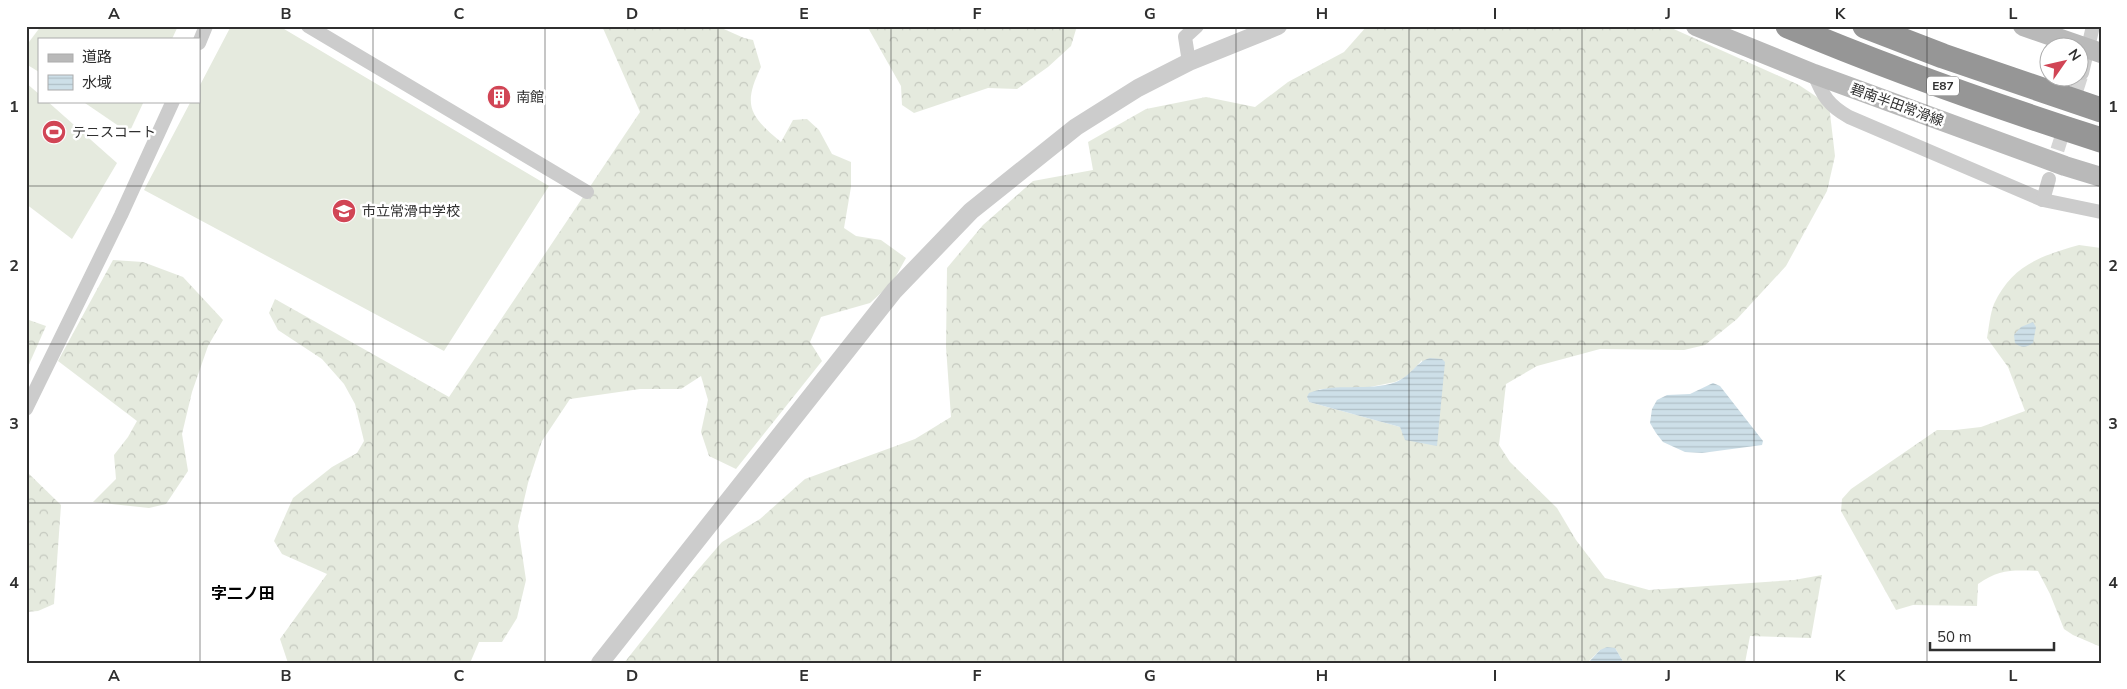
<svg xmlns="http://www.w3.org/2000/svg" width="2127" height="689" font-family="'Nunito Sans','Noto Sans JP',sans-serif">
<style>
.forest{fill:url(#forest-crowns);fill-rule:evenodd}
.garden{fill:#e5eade}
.water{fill:url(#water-rules)}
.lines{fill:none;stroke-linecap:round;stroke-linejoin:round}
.minor-tunnel{stroke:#d5d5d5;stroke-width:14;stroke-dasharray:14 7;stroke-linecap:butt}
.minor{stroke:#ccc;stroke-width:14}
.tertiary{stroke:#ccc;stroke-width:18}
.secondary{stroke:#b9b9b9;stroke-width:20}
.motorway{stroke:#969696;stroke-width:25}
.grid{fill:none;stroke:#2f2f2f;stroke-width:1;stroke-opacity:0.55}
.labels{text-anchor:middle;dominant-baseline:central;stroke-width:5;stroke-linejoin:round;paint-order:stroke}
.shield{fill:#fff;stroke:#6d6d6d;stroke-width:1}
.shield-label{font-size:12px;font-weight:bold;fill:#2f2f2f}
.poi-label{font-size:14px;fill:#2f2f2f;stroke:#fff;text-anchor:start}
.street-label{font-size:14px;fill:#2f2f2f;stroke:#fff}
.quarter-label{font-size:16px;font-weight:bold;fill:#000;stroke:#fff}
.neatline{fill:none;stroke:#2f2f2f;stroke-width:2}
.grid-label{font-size:16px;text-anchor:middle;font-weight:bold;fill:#2f2f2f}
</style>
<defs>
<pattern id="forest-crowns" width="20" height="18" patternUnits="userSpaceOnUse" patternTransform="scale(1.25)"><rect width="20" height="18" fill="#e5eade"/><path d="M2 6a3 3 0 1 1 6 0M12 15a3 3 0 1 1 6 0" fill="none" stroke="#c5c9bf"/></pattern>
<pattern id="water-rules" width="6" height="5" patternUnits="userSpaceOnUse" patternTransform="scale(1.25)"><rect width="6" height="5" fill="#cddfe8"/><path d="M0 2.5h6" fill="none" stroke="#b0c0c7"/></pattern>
</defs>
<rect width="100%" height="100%" fill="#fff"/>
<!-- forest -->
<g class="forest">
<path d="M602,26H717L744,38L753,40L761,67C742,106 750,116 781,142L793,120L807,119L819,130L832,154L851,162V187L844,228L856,236L881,240L906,258L892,283L870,303L821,317L810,342L822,361L736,469L709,456L701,432L708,400L701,376L681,389H640L570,399L542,441L528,483L518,526L526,580L517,618L502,642H479L470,663H288L280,639L327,574L282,554L274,541L293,498L332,467L357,453L364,441L355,404L344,384L322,359L278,330L269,313L275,299L449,397L640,112Z"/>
<polygon points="867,26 1077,26 1071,46 1048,67 1017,89 988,88 914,113 902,105 901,86"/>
<path d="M1367,26H1667L1799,85L1829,105L1835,156L1827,191L1786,266L1737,319L1705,345L1684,350L1600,349L1537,366L1506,384L1499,445L1510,462L1557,508L1576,540L1605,578L1649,590L1794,580L1822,575L1811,638L1750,636L1745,663H1624L1615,648L1600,650L1587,663H624L696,572L722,542L760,519L805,479L915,439L951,417L946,347L947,268L983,225L1033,181L1093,170L1088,142L1146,109L1206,97L1255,107L1288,82L1344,52ZM1422,360L1412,440H1406L1400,427L1309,402L1307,397L1320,389L1365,388L1395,382L1408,376Z"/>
<path d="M2079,245L2101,248V647L2073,635L2064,629L2050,594L2038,571C2013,570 1999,569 1978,584L1977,606L1913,605L1896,610L1841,511L1842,499L1851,489L1937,430H1955L1981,427L2025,411L2008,367L1987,338C1989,327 1990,314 1994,304C2012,265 2041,256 2079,245Z"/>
<polygon points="113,260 143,262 183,277 223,320 208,346 192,392 182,434 188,471 166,504 149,508 93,502 116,479 114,455 128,437 137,421 58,361"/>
<polygon points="26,319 46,326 26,371"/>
<polygon points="26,471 61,505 54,604 38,611 26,612"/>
</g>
<!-- garden -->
<g class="garden">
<polygon points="41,26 178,26 172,39 39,39 39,72 26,64 26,46"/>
<polygon points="231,26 279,26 549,186 444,351 144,190 191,101 199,101 199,87"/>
<polygon points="26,83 39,94 39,101 47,101 117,163 72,239 26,204"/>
<polygon points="82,101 144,101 129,133"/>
</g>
<!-- water -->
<g class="water">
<path d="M2033,322L2036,327L2033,343C2026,348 2021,348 2015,343L2014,335L2021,327Z"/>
<path d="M1430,358L1442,359L1445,362L1437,446L1405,440L1400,427L1309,402L1307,397L1309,393C1336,382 1368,392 1396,382C1411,376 1417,361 1430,358Z"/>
<polygon points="1713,383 1720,386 1763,441 1762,445 1702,453 1685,452 1663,442 1656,433 1650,423 1652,409 1657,400 1667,395 1690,394"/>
<polygon points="1607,647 1615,648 1624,663 1588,663 1600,650"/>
</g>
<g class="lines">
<!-- minor-tunnel -->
<polyline class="minor-tunnel" points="2051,170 2082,73"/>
<!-- minor -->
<g class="minor">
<polyline points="308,26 587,192"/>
<polyline points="199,43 206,26"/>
<polyline points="1189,62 1185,37 1197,26"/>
<polyline points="2082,73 2093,26"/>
<path d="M1814,74C1823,96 1828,105 1849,117L2043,200L2101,212"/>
<polyline points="2043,200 2049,179"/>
<polyline points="26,409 121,215 173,101"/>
</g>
<!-- tertiary -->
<polyline class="tertiary" points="600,663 894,291 971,211 1076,127 1138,88 1189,62 1278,26"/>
<!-- secondary -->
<g class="secondary">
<polyline points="1696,26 1814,74 2065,166 2101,177"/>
<polyline points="2023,26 2101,53"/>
</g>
<!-- motorway -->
<g class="motorway">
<path d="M1788,26C1890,69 1995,106 2101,140"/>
<polyline points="1865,26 1943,56 2101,110"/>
</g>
</g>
<!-- grid -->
<path class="grid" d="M200,26V663M373,26V663M545,26V663M718,26V663M891,26V663M1063,26V663M1236,26V663M1409,26V663M1582,26V663M1754,26V663M1927,26V663M26,186H2101M26,344H2101M26,503H2101"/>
<!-- icons -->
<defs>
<g id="building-disc" transform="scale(1.25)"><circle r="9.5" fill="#d14555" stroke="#fff"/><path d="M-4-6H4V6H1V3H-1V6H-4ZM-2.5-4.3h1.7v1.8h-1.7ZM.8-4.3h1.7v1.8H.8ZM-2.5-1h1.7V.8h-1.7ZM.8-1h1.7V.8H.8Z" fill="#fff"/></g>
<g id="stadium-disc" transform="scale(1.25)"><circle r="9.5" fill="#d14555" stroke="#fff"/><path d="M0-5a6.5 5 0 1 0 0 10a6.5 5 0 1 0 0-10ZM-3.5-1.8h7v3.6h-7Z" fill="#fff"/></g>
<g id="school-disc" transform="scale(1.25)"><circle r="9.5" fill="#d14555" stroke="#fff"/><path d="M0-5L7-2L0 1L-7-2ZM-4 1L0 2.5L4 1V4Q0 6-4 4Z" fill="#fff"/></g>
</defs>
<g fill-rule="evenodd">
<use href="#building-disc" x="499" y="97"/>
<use href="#stadium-disc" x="54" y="132"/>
<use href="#school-disc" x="344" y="211"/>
</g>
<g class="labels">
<!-- shield labels -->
<rect class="shield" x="1927" y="76.5" width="32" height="19" rx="4"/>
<g class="shield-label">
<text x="1943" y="86">E87</text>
</g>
<!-- poi labels -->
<g class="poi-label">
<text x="516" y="97">南館</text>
<text x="72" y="132">テニスコート</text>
<text x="362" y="211">市立常滑中学校</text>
</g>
<!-- street labels -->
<g class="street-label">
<text transform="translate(1897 105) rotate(20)">碧南半田常滑線</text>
</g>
<!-- quarter labels -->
<g class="quarter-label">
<text x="243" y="594">字二ノ田</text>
</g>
</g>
<!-- border -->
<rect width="2127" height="689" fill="none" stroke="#ffffff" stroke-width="55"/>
<!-- legend -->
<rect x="38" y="38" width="162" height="65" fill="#ffffff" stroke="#acacac"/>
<rect x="48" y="54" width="25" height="8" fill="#b9b9b9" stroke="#acacac"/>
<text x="82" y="62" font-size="15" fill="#2f2f2f">道路</text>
<rect x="48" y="75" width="25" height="15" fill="url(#water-rules)" stroke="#acacac"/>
<text x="82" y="88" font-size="15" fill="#2f2f2f">水域</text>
<!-- north arrow -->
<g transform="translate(2064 62) rotate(56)"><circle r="24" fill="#ffffff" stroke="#acacac"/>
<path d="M0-4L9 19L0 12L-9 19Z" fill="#d14555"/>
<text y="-8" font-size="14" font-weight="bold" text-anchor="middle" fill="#2f2f2f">N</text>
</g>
<!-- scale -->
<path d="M1930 642v8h124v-8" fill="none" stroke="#2f2f2f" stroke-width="2.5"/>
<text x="1937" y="642" font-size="15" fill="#2f2f2f" stroke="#ffffff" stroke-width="4" paint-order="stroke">50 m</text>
<rect x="28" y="28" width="2072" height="634" class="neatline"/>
<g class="grid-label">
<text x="114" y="19">A</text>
<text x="286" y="19">B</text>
<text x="459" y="19">C</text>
<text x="632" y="19">D</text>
<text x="804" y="19">E</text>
<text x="977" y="19">F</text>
<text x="1150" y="19">G</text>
<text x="1322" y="19">H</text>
<text x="1495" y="19">I</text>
<text x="1668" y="19">J</text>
<text x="1840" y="19">K</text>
<text x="2013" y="19">L</text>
<text x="14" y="112">1</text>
<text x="2113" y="112">1</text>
<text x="14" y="271">2</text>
<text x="2113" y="271">2</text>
<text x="14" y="429">3</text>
<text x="2113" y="429">3</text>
<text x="14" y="588">4</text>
<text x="2113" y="588">4</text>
<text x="114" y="681">A</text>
<text x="286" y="681">B</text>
<text x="459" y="681">C</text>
<text x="632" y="681">D</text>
<text x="804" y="681">E</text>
<text x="977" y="681">F</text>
<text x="1150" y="681">G</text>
<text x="1322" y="681">H</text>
<text x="1495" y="681">I</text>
<text x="1668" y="681">J</text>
<text x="1840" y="681">K</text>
<text x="2013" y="681">L</text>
</g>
</svg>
